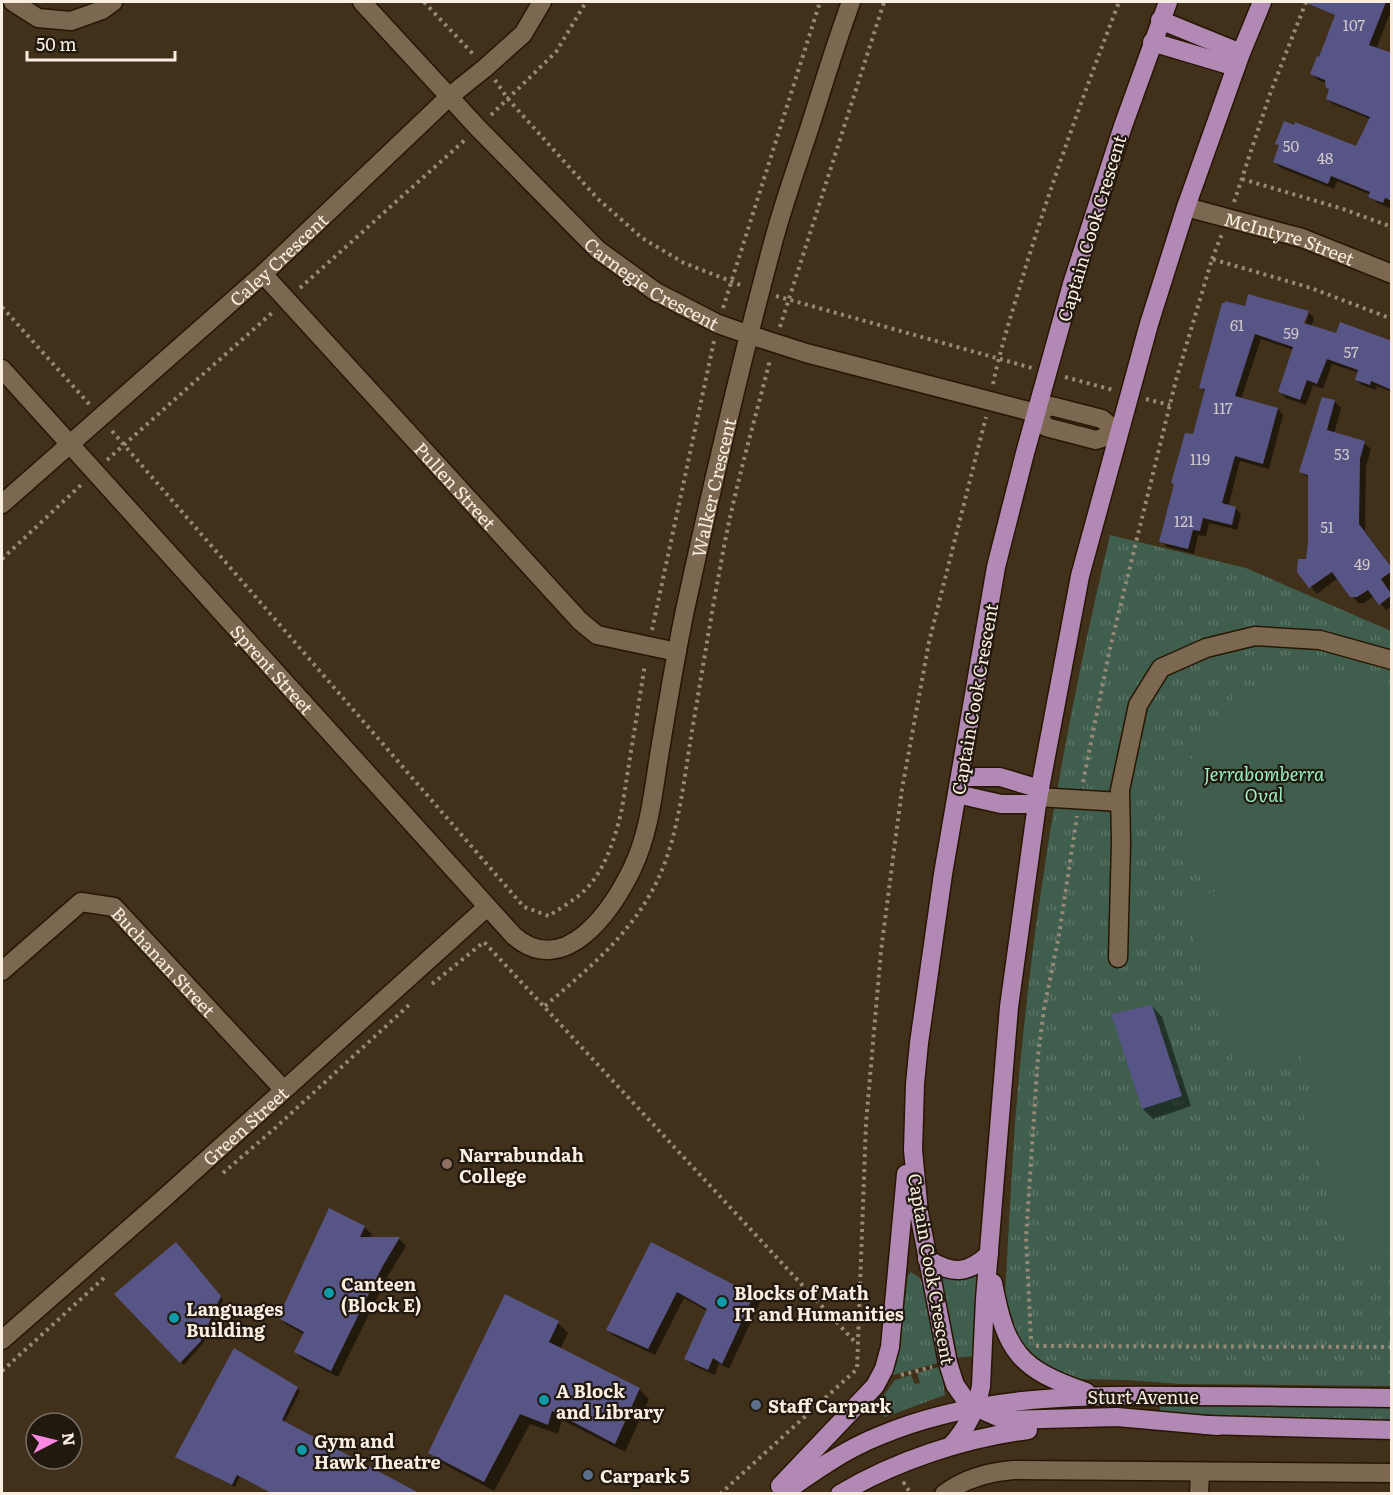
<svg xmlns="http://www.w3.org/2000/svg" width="1393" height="1495" font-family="Literata,serif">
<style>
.grass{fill:url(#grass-tufts)}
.pitch{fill:#3f5e4d}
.shadow{fill:#0007}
.building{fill:#575585}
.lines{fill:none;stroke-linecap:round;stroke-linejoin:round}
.minor-casing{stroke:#271702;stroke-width:21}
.major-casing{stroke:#271702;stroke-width:21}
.path{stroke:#988977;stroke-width:4;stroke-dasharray:3 4.5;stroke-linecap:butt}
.minor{stroke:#7c6851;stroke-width:18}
.major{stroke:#b288b5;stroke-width:18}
.education-dot{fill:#8d6e63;stroke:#211910;stroke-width:2}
.culture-dot{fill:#0f9aa8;stroke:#211910;stroke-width:2}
.service-dot{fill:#5c6f8a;stroke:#211910;stroke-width:2}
.labels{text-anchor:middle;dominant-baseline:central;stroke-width:4.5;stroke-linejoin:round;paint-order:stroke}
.number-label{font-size:15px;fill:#d1c8ca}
.street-label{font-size:18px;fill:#faeee1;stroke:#211910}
.park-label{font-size:18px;font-style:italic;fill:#9af1c3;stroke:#211910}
.poi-label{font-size:18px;font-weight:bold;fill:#faeee1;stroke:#211910;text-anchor:start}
</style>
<defs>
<pattern id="grass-tufts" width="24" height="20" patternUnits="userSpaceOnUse" patternTransform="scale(1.5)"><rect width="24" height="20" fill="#3f5e4d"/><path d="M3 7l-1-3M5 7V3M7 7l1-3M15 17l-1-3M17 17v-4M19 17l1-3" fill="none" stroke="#5c7566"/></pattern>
</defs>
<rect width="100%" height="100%" fill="#41301a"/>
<!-- grass -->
<g class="grass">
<path d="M1110,535L1246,568L1391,631V1386L1180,1384L1127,1380L1074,1379L1039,1363L1017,1340L1005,1302V1295C1010,1212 1013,1128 1022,1046C1039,874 1070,703 1110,535Z"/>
<polygon points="911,1272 921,1279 924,1285 939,1360 938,1363 889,1376 899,1347 908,1275"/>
<polygon points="977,1274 976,1356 955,1358 940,1277 960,1279"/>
<polygon points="939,1367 941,1369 945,1395 885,1417 883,1416 879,1402 895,1380 911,1375 915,1384 920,1383 917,1373"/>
<polygon points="1160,1406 1391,1408 1392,1422 1260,1421 1160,1413"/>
</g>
<!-- pitch -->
<polygon class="pitch" points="1329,670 1380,686 1392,696 1391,1252 1354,1264 1297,1095 1314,1089 1304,1073 1300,1052 1238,1072 1181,903 1217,891 1191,852 1182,810 1188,766 1207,727 1237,695 1276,676"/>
<!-- shadow -->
<g class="shadow">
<polygon points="1335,2 1392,2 1392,8 1376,49 1392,112 1392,203 1389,208 1376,202 1371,195 1337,181 1334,189 1281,168 1275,162 1280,147 1277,143 1357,147 1370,119 1333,104 1327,98 1331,90 1327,83 1318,80 1312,74 1320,59 1336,16 1331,12"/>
<polygon points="1246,308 1308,312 1309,313 1306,313 1301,330 1304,331 1309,313 1314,318 1311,327 1337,335 1392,342 1392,392 1377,386 1376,390 1362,385 1356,380 1359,373 1332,364 1323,389 1313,385 1306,405 1286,398 1280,392 1294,350 1261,339 1241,399 1278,409 1283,415 1269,469 1240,461 1228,507 1235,508 1241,514 1237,530 1209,523 1206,536 1198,535 1194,554 1167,547 1161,541 1206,392 1201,387"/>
<polygon points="1323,399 1335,402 1341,408 1334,434 1364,443 1371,449 1366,466 1365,531 1392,568 1392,606 1386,610 1374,596 1364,603 1358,603 1338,578 1317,594 1299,572 1308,560 1310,479 1301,472"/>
<polygon points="1152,1006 1162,1017 1191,1106 1153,1119 1143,1109 1113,1015"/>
<polygon points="364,1227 372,1234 370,1238 399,1239 406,1246 388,1276 338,1377 303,1359 296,1352 305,1335 287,1325 280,1318"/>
<polygon points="176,1244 223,1300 203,1343 184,1365 116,1294"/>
<polygon points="651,1244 753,1296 760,1302 729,1369 719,1363 715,1375 692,1365 686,1358 707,1311 684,1298 655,1355 614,1336 608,1330"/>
<polygon points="558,1323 568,1333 560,1349 639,1389 649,1399 625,1452 562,1420 558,1434 530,1424 494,1491 440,1462 430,1452"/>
<polygon points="297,1388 300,1391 284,1423 240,1476 235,1487 177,1457"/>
</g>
<!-- building -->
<g class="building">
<polygon points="1304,2 1386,2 1369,45 1392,53 1392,201 1385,198 1383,203 1368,197 1370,192 1331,176 1328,184 1273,162 1279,145 1275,144 1284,121 1294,125 1295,122 1356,146 1370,117 1326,99 1329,89 1326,88 1325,80 1310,74 1317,56 1319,57 1335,15"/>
<polygon points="1248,294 1309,311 1304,323 1336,333 1340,322 1392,341 1392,390 1371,381 1370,385 1355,380 1358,370 1327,359 1317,384 1307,380 1300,400 1278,392 1293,347 1255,334 1235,396 1278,408 1263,464 1235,456 1222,503 1236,507 1232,525 1203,518 1200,531 1193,530 1188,549 1159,542 1174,484 1171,483 1185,433 1193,434 1205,389 1199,388 1222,303 1225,303 1225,301 1245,306"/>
<polygon points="1322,397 1335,400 1327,430 1365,441 1360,459 1359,524 1392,568 1392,571 1381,579 1392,595 1379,605 1368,590 1357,597 1350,597 1332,572 1309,588 1297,572 1298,559 1306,559 1308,543 1308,475 1299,472"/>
<polygon points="1152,1005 1182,1096 1142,1109 1111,1014"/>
<polygon points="329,1208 365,1226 360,1237 400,1237 381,1269 331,1371 294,1352 304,1332 278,1318"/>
<polygon points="176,1242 221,1296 201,1341 180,1363 114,1294"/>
<polygon points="651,1242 754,1295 722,1364 713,1358 708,1370 684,1359 707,1309 677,1292 648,1349 606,1330"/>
<polygon points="505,1294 559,1321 549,1342 640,1388 615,1444 552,1411 548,1425 520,1414 484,1482 428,1453"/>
<polygon points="234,1348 298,1387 282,1420 421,1494 273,1494 237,1475 232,1485 175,1457"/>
</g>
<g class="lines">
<!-- minor casing -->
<g class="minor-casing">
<g id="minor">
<polyline points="13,2 38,18 71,21 102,10 113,2"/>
<path id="s1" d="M362,2L478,128L598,250L656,292L718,324L750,335L806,353L1036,413L1051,406L1102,419L1118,433"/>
<path id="s2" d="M1186,207L1302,238L1392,274"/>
<path id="s3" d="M263,274L580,621L597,635L677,652"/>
<path id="s4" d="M2,369L514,936C565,980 612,910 632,869C649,834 653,794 659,756C667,707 675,658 685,610C712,486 741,361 774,239C785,198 800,158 813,117C825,79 837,40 851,2"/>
<polyline points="1036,413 1046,427 1096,440 1118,433"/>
<path id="s5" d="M2,504L263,274L450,96L485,68L523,34L542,2"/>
<polyline points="1038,797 1120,802"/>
<polyline points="1118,958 1121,843 1120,790 1138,705 1161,668 1206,648 1255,636 1320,640 1392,660"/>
<path id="s6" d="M2,971L81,902L114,907L283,1089"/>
<path id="s7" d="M2,1340L162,1200L487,907"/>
<path d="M944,1494C964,1479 988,1472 1013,1470L1392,1473"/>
<polyline points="1199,1494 1200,1472"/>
</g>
</g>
<!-- major casing -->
<g class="major-casing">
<g id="major">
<polyline points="1168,2 1123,126 1072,284 1025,453 996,567 943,874 919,1043 915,1084 913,1150 919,1213 948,1363 955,1385 965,1399 975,1407 1005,1420 1117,1417 1218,1426"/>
<polyline points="1160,20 1241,53"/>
<polyline points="1152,42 1236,67"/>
<polyline points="961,777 1000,777 1040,789"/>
<polyline points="957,794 1001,804 1037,804"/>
<path d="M927,1259C952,1274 967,1275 989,1254"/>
<path d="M993,1283C1006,1352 1019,1369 1086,1392"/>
<polyline points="1205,1425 1392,1430"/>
<path d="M951,1446C966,1429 977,1409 981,1386L985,1299L1009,1007L1037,804L1080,576L1149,324L1186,207L1241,53L1262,2"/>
<polyline points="780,1486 875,1386 884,1369 890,1347 906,1174"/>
<path d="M782,1494C813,1472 844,1450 879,1436C978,1394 1087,1395 1192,1396C1258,1396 1325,1397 1392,1398"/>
<path d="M840,1494C895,1461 965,1438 1028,1430"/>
</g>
</g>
<!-- path -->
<g class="path">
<polyline points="424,2 475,56"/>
<polyline points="495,80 508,99 597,198 642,238 684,263 743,286"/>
<polyline points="491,115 556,52 586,2"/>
<polyline points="1242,179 1343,209 1392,227"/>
<polyline points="1234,202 1270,94 1306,2"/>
<polyline points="1212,259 1222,234"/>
<polyline points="300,288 466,139"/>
<polyline points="776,296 1032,368"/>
<polyline points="2,307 90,405"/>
<polyline points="723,308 820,2"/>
<polyline points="780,327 884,2"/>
<polyline points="1065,377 1113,390"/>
<path d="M993,384C1001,345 1014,307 1025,269C1053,179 1085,90 1119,2"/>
<polyline points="1146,399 1170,405"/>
<path d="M112,431L524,907L549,916C560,908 574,901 584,891C605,871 616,836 622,808L645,664"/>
<polyline points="107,460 274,311"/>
<polyline points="2,559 82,484"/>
<polyline points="652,630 714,341"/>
<polyline points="1083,782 1110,648 1176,380 1212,259 1311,288 1392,319"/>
<polyline points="432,984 484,942 856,1343"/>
<path d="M545,1006C583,973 622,942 648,898C677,850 682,792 691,737C701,679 710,621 721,563C733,494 753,427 770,360"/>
<polyline points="223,1173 274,1129 409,1005"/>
<polyline points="1031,1339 1026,1237 1038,1056 1044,1009 1059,935 1077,816"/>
<polyline points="1036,1346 1392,1347"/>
<polyline points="2,1371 105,1277"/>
<polyline points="901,1375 932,1367"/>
<polyline points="903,1484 904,1483 911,1494"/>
<polyline points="720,1494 857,1369 866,1123 881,951 902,789 929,642 986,417"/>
</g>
<!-- minor -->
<use href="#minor" class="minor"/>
<!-- major -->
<use href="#major" class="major"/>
</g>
<!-- markers -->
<circle class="education-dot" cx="447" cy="1164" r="6"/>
<g class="culture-dot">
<circle cx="329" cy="1293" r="6"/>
<circle cx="722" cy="1302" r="6"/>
<circle cx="174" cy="1318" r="6"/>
<circle cx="544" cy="1400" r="6"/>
<circle cx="302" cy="1450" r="6"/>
</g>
<g class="service-dot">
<circle cx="756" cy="1405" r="6"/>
<circle cx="588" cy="1475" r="6"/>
</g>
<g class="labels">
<!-- number labels -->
<g class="number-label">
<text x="1354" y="24">107</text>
<text x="1291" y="145">50</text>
<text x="1325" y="157">48</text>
<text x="1237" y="324">61</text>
<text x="1291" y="332">59</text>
<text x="1351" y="351">57</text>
<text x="1223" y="407">117</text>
<text x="1342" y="453">53</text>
<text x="1200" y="458">119</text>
<text x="1184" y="520">121</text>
<text x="1327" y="526">51</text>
<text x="1362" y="563">49</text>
</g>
<!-- street labels -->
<g class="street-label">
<text transform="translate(1091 228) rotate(-73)">Captain Cook Crescent</text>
<text stroke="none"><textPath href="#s2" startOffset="108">McIntyre Street</textPath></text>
<text stroke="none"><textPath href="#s5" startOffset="369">Caley Crescent</textPath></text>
<text stroke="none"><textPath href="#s1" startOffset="406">Carnegie Crescent</textPath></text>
<text stroke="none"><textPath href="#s3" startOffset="286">Pullen Street</textPath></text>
<text stroke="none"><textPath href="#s4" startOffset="1314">Walker Crescent</textPath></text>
<text stroke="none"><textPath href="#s4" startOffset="404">Sprent Street</textPath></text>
<text transform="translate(974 699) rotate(-80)">Captain Cook Crescent</text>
<text stroke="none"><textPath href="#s6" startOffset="212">Buchanan Street</textPath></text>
<text stroke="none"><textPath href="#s7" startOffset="324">Green Street</textPath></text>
<text transform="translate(932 1269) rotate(80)">Captain Cook Crescent</text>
<text x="1143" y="1396">Sturt Avenue</text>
</g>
<!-- park labels -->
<g class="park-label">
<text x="1264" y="773">Jerrabomberra<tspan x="1264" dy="21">Oval</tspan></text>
</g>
<!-- poi labels -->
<g class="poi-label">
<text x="459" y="1154">Narrabundah<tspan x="459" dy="21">College</tspan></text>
<text x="341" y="1283">Canteen<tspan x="341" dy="21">(Block E)</tspan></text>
<text x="734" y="1292">Blocks of Math<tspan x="734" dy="21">IT and Humanities</tspan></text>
<text x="186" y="1308">Languages<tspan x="186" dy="21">Building</tspan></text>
<text x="556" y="1390">A Block<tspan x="556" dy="21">and Library</tspan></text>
<text x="768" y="1405">Staff Carpark</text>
<text x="314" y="1440">Gym and<tspan x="314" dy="21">Hawk Theatre</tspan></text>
<text x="600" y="1475">Carpark 5</text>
</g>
</g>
<!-- border -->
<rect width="1393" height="1495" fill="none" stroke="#faeee1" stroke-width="6"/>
<!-- north arrow -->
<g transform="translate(54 1441) rotate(83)"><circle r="28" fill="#211910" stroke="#786e64" stroke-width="1.5"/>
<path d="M0-4.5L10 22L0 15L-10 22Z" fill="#fc86e3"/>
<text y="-9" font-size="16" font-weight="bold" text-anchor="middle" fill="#faeee1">N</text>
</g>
<!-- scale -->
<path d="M27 51v9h148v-9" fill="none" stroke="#faeee1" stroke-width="3"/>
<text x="36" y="51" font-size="18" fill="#faeee1" stroke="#211910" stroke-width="4.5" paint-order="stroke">50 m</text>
</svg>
